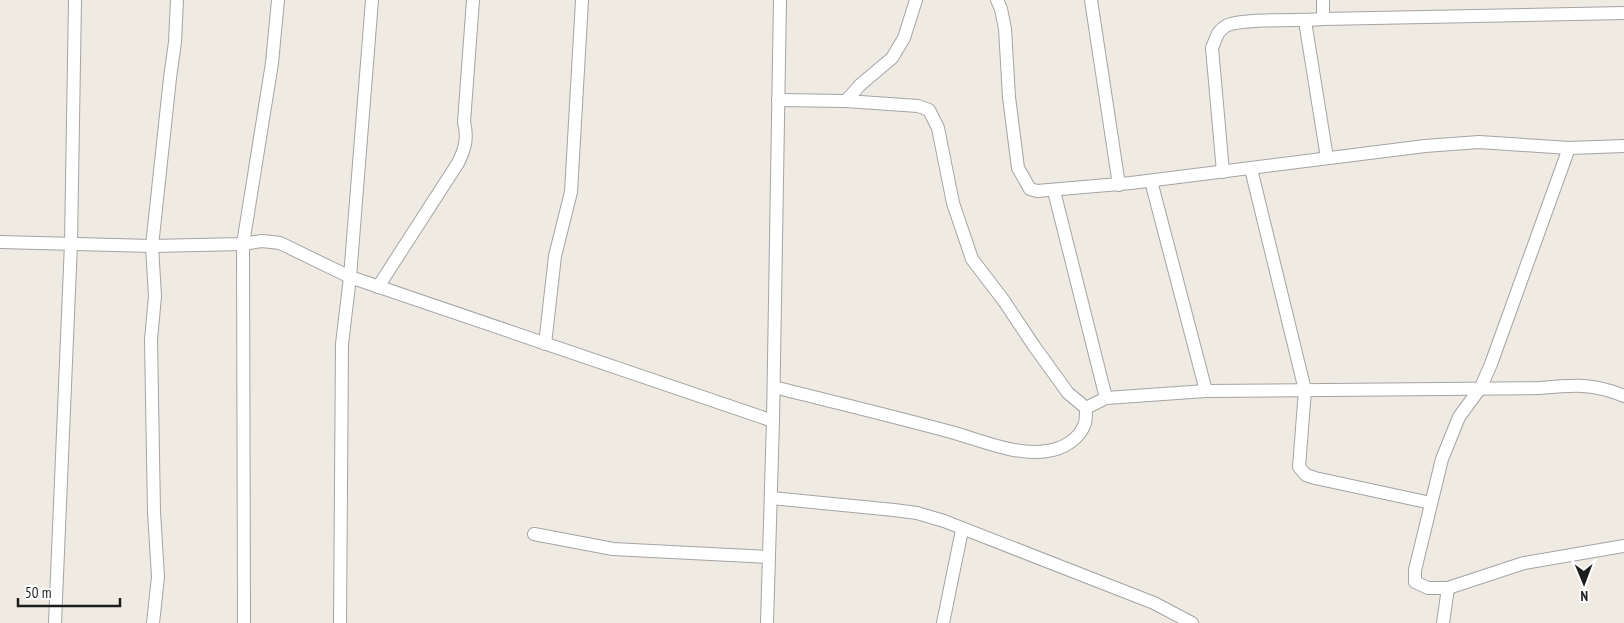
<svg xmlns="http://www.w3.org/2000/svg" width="1624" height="623" font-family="'PT Sans Narrow',sans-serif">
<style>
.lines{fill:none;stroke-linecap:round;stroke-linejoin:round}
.street-casing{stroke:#a4a4a4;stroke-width:14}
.street{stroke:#fff;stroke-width:12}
</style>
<rect width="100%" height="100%" fill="#efebe3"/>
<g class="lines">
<!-- street casing -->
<g class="street-casing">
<g id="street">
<polyline points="997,0 1001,9 1005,29 1009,97 1018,168 1030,189 1037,191 1131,183 1425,146 1479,142 1569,148 1624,146"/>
<polyline points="1091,0 1119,185"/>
<polyline points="1323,0 1323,19"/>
<polyline points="1305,21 1327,158"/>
<polyline points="778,100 846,101 918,106 929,110 938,128 953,203 972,259 1004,301 1034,346 1068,393 1086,408"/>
<polyline points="846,101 860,85 892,58 904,38 916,0"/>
<polyline points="1569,148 1491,364 1481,387 1459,417 1442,459 1415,570 1415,582 1428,588 1448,588 1524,563 1624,546"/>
<polyline points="1251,169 1305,390 1299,467 1306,475 1315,478 1431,503"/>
<path d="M1223,172L1212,48C1216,39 1217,31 1226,26C1239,18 1303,21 1323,19L1624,13"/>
<polyline points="1151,181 1206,391"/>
<polyline points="1054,191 1106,398 1086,408"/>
<polyline points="0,242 152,246 243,244 262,241 280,243 350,277 773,421"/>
<path d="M378,287L458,163C465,149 468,138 464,122L473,0"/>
<polyline points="545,344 555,256 571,192 582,0"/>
<path d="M774,387C833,402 892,416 951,432C980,440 1016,456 1047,451C1063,449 1080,439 1085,423C1086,419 1086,412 1086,408"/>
<path d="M1106,398L1206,391L1540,388C1573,385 1593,383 1624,396"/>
<polyline points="771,498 894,510 917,513 944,521 1154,603 1192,623"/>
<polyline points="534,534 613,549 769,557"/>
<polyline points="55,623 71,243 75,0"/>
<polyline points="153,623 158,577 154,512 151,340 155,296 152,246 170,78 175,42 177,0"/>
<polyline points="244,623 243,244 272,63 278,0"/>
<polyline points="340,623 342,344 350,277 372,0"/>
<polyline points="767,623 773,421 780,0"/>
<polyline points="943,623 962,530"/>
<polyline points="1443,623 1448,588"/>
</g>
</g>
<!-- street -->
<use href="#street" class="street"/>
</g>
<!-- north arrow -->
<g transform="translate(1584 583) rotate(179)" stroke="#ffffff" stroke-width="4" paint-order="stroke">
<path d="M0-4L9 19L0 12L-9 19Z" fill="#1d1d1d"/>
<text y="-8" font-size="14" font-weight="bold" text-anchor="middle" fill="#1d1d1d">N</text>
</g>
<!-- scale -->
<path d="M18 598v8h102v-8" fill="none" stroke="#1d1d1d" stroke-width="2.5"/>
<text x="25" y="598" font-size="15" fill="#1d1d1d" stroke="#ffffff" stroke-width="4" paint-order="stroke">50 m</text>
</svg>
